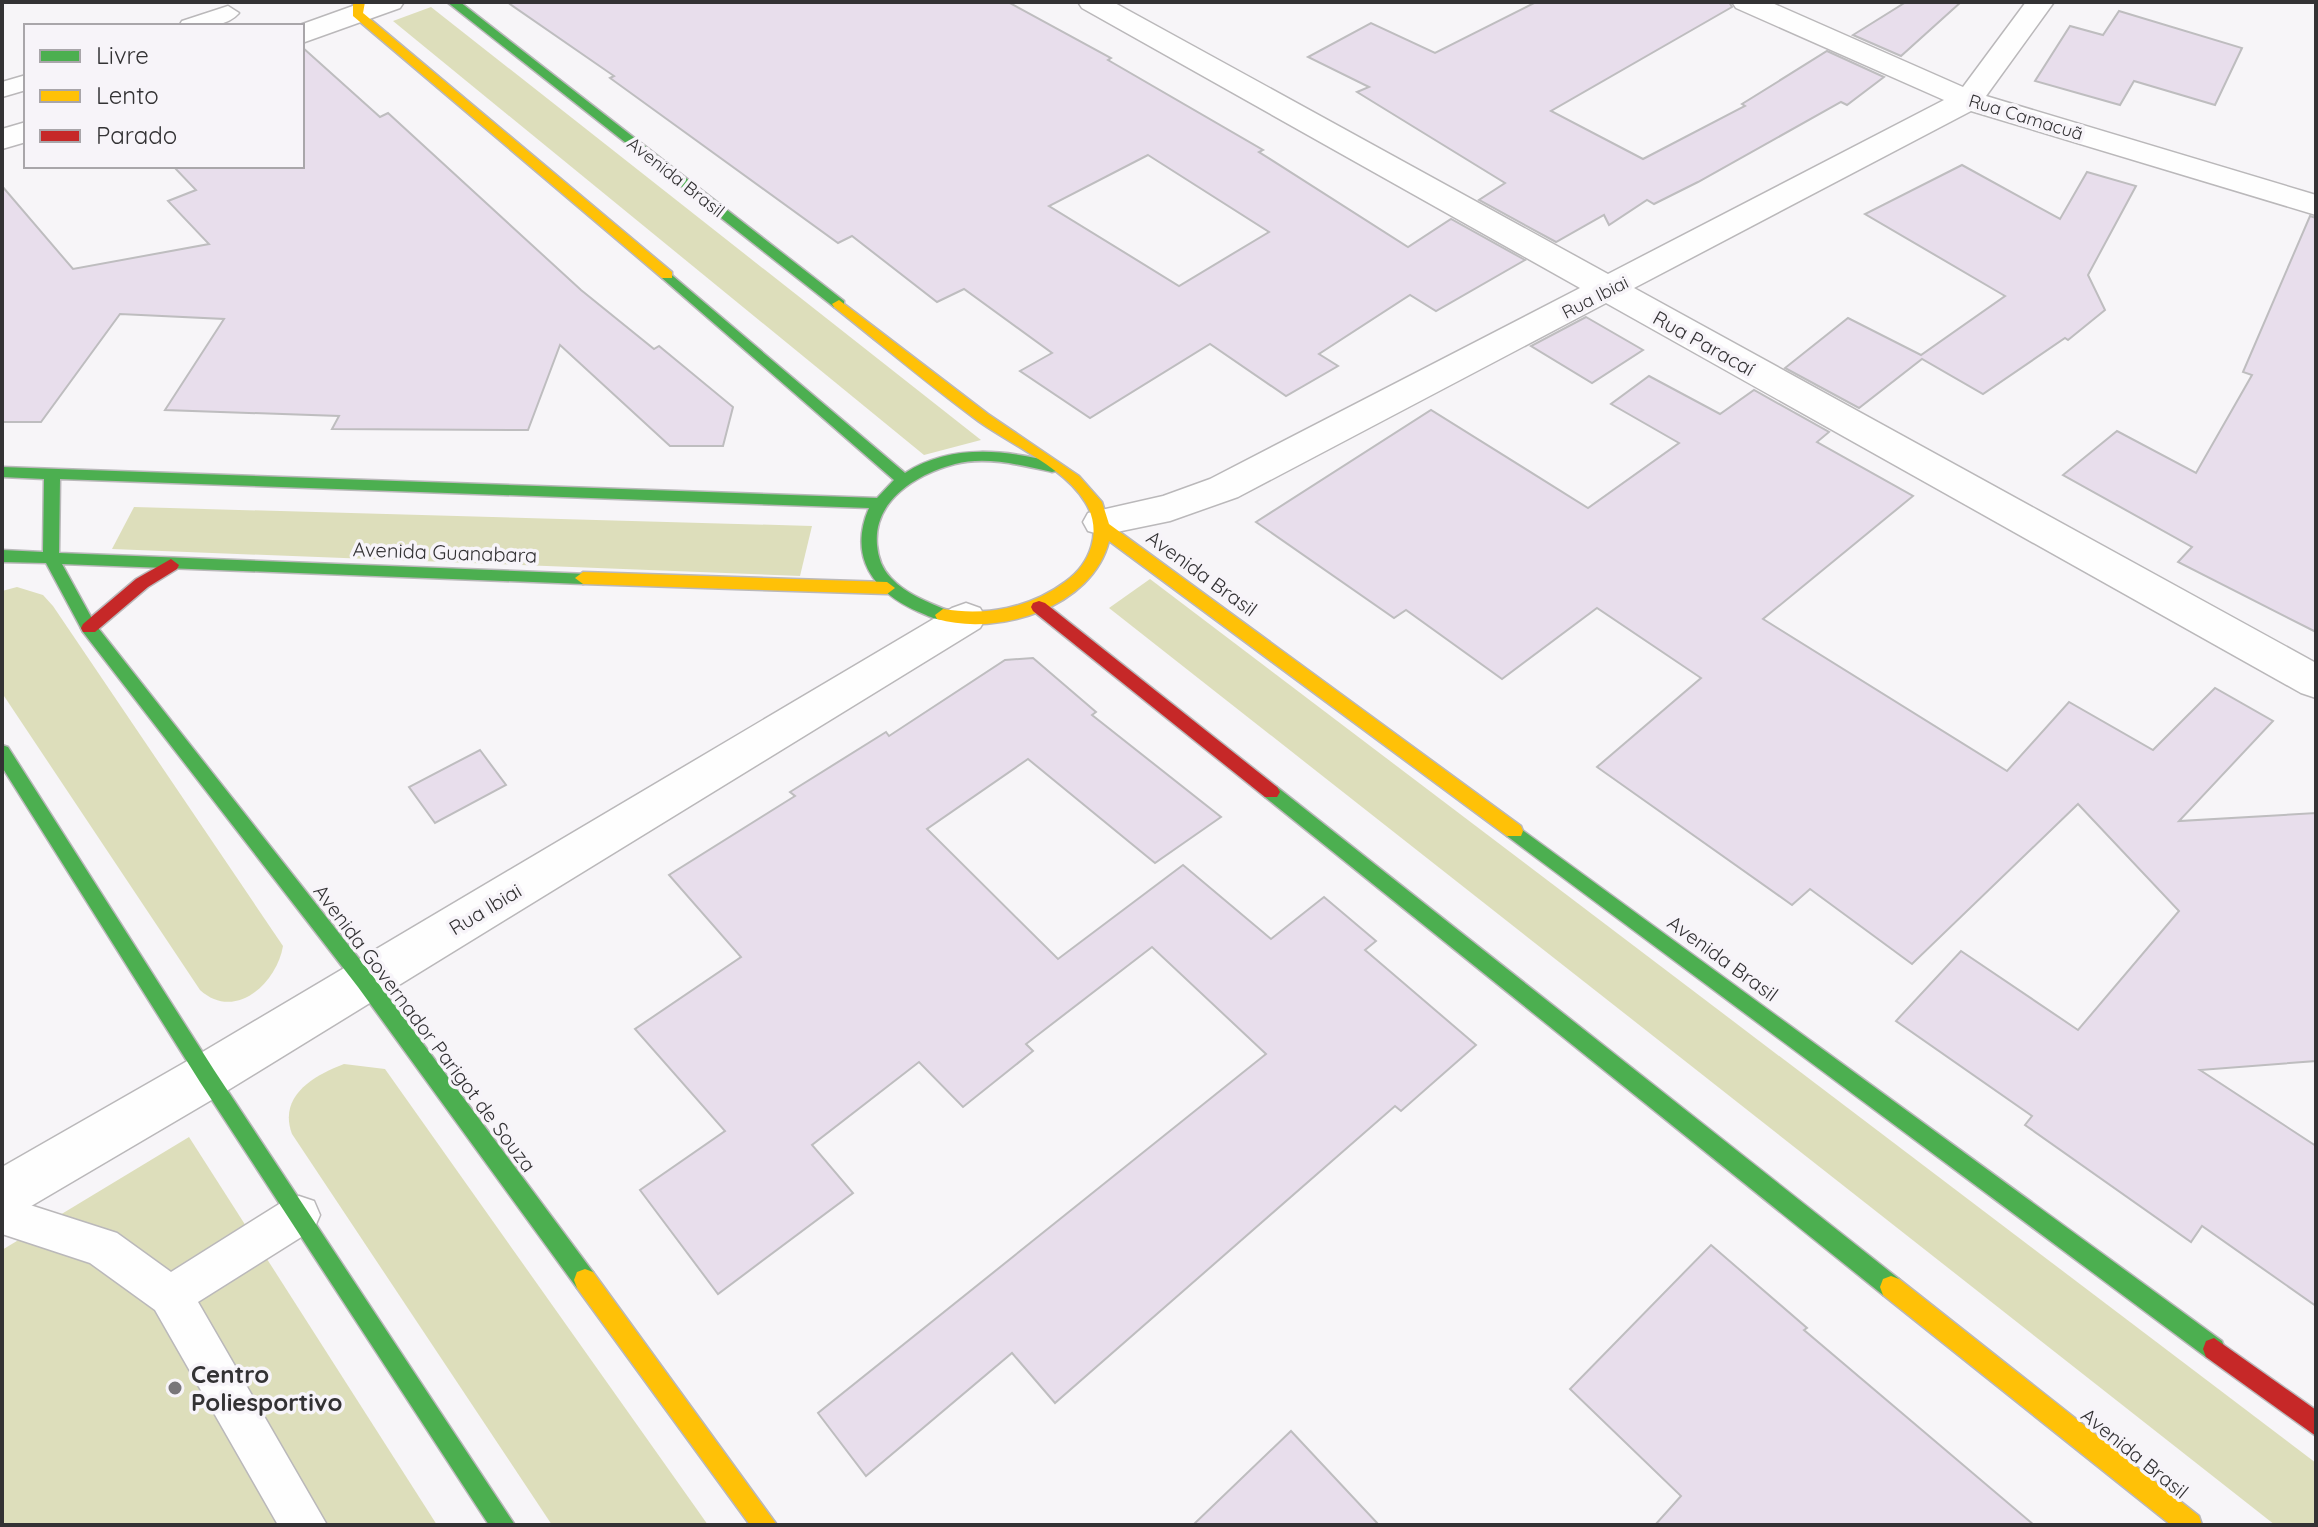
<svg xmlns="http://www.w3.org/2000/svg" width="2318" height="1527" font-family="Quicksand,sans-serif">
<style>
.green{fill:#dddebb}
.building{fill:#e8deec;stroke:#bebdbf;stroke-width:2;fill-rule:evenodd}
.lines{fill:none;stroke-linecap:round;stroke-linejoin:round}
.lane-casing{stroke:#bab8ba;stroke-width:3}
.street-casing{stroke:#bab8ba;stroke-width:3}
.fast-casing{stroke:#bab8ba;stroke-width:3}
.slow-casing{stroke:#bab8ba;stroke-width:3}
.jam-casing{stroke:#bab8ba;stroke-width:3}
.lane{fill:#fefefe;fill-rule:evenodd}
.street{fill:#fefefe;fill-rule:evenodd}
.fast{fill:#4caf50;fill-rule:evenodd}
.slow{fill:#ffc107;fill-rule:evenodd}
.jam{fill:#c62828;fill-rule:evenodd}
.poi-dot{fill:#787679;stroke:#f7f4f9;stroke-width:3}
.labels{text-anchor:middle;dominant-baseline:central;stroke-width:7;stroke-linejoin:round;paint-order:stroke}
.far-street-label{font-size:18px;fill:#333234;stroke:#f7f4f9}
.street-label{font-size:20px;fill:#333234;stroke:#f7f4f9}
.near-poi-label{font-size:24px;font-weight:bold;fill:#333234;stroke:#f7f4f9;text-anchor:start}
</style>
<rect width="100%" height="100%" fill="#f7f5f8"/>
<!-- green -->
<g class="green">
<polygon points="431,7 981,440 924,455 393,21"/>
<polygon points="134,507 812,526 800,576 112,549"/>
<polygon points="1150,579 2316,1463 2316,1525 2275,1525 1109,608"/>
<path d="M17,587L43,595L53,606L283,946C277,983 235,1022 200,990L2,693V591Z"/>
<path d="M344,1064L385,1069L708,1525H552L292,1134C278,1096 313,1076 344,1064Z"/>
<polygon points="189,1137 437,1525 2,1525 2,1250"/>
</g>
<!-- building -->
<g class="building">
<path d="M507,2H1008L1111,58L1108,60L1263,150L1259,152L1408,247L1451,219L1525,260L1436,311L1410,295L1319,354L1338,366L1286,396L1210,344L1090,418L1020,371L1052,353L964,289L937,302L852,236L838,243L610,78L614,76ZM1148,155L1269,232L1179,286L1049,206Z"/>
<polygon points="1536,2 1729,2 1732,7 1551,111 1643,159 1745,106 1742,104 1827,51 1884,77 1847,105 1841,102 1698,182 1654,204 1647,200 1609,225 1604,215 1556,242 1479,200 1505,183 1357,92 1369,87 1308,57 1371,23 1435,53"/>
<polygon points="1906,2 1961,2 1901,56 1853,35"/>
<polygon points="2119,11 2242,48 2215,105 2134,81 2120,105 2035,81 2070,26 2103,35"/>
<polygon points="302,47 380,117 388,113 581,290 654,349 659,346 733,407 723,446 670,446 560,345 528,430 332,429 339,416 165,410 224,319 120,314 41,422 2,422 2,186 73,269 209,244 168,201 196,190 173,166 302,166"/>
<polygon points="1962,165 2060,219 2087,172 2136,186 2088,275 2105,310 2068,340 2065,338 1983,394 1922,359 1859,408 1785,368 1848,318 1921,355 2005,296 1865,214"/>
<polygon points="2310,216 2316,218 2316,632 2178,562 2192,547 2063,475 2117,431 2196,473 2252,375 2243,372"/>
<polygon points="1586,317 1643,350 1592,383 1531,346"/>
<polygon points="1649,376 1720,414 1754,390 1829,432 1817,442 1913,496 1763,619 2007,771 2069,702 2153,750 2215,688 2273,721 2179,821 2316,813 2316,1061 2200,1070 2316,1146 2316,1306 2202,1226 2191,1242 2025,1125 2032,1116 1896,1021 1961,951 2078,1030 2179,911 2078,804 1912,964 1810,889 1792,905 1597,767 1701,678 1597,608 1502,679 1406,610 1394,618 1256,522 1431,410 1588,508 1679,443 1611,404"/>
<polygon points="1033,658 1096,712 1092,715 1221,817 1155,863 1028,759 927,829 1058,959 1183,865 1271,939 1324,897 1376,941 1365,950 1476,1045 1401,1111 1395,1106 1055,1403 1012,1353 866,1476 818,1413 1266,1054 1152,947 1026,1044 1033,1051 963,1107 919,1062 812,1145 853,1193 718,1294 640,1190 725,1131 635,1029 741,957 669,875 795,796 790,792 886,732 889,736 1005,660"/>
<polygon points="480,750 506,785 435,823 409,787"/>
<polygon points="1711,1245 1807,1328 1804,1330 2034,1525 1655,1525 1681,1496 1570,1389"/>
<polygon points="1291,1431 1379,1525 1193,1525"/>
</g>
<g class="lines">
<!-- lane casing -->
<g class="lane-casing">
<g id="lane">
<path d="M228,6L239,13C225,29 199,26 179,26L182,21Z"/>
<polygon points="26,75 26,90 2,97 2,82"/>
<polygon points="2,1196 117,1233 171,1272 284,1201 299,1196 314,1201 320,1215 314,1229 198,1302 327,1525 278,1525 155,1310 90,1263 2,1234"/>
</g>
</g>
<!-- street casing -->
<g class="street-casing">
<g id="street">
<polygon points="364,2 404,2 400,8 302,43 302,26 297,26"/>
<polygon points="1078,2 1113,2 1608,274 1944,100 1736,8 1732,2 1770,2 1963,87 2026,2 2054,2 1986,96 2316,195 2316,215 1971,111 1634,288 2316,663 2316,698 2301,693 1606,303 1238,497 1170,521 1102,535 1088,531 1083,522 1088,513 1163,496 1210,479 1580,288 1082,8"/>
<polygon points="26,122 26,142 2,149 2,129"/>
<polygon points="966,603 980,608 986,618 980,628 225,1092 21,1212 2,1219 2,1167 189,1060 952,608"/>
</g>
</g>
<!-- fast casing -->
<g class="fast-casing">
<g id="fast">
<polygon points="447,2 460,2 844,301 844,307 834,307"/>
<path d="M667,271L905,473C951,443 1008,450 1057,463L1060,467L1057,471L1052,472C1021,465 986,456 955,464C917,474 873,500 877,545C878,557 882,569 891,578C907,595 928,602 949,611L951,615L949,619C938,622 929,616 919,612C873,592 848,557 869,508L60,479L59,553L589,574L591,578L589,582L583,584L62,564L95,624L372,975L593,1272L596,1280L593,1288L585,1291L577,1288L358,987L83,632L46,563L2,562V550L43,552L44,479L2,477V467L877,498L894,480L662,278V272Z"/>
<polygon points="2,745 8,747 214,1070 515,1525 489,1525 200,1082 2,767"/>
<polygon points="1271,785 1277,787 1899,1279 1902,1287 1899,1295 1891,1298 1883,1295 1265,797 1262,792 1265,787"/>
<polygon points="1514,824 2222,1341 2225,1349 2222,1357 2214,1360 2206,1357 1507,836 1505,831 1507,826"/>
</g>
</g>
<!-- slow casing -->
<g class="slow-casing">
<g id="slow">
<polygon points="353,2 365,2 363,13 672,272 672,278 662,278 353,16"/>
<path d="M839,300L988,414L1079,476L1102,502L1109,524L1521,826L1523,831L1521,836H1507L1109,541C1093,607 998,637 937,619L935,615L943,609C986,616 1030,608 1065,582C1091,564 1103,530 1085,502C1065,468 1010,444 978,421C929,385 882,345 834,307L832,304Z"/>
<polygon points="583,572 887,582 895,588 887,594 583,584 575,578"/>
<polygon points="585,1269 593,1272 777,1525 750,1525 577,1288 574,1280 577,1272"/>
<polygon points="1891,1276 1899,1279 2199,1516 2202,1525 2171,1525 1883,1295 1880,1287 1883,1279"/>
</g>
</g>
<!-- jam casing -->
<g class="jam-casing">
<g id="jam">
<polygon points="171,559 179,565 177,569 148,587 95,632 83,632 81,628 83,624 136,579"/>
<polygon points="1039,601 1045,603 1277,787 1280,792 1277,797 1265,797 1033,611 1031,607 1033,603"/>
<polygon points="2214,1338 2316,1410 2316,1436 2206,1357 2203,1349 2206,1341"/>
</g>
</g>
<!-- lane -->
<use href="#lane" class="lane"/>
<!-- street -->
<use href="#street" class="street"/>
<!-- fast -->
<use href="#fast" class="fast"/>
<!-- slow -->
<use href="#slow" class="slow"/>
<!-- jam -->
<use href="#jam" class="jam"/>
</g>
<!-- markers -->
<circle class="poi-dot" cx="175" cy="1388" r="8"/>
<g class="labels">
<!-- far-street labels -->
<g class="far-street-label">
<text transform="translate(2026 117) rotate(17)">Rua Camacuã</text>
<text transform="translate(676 177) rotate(38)">Avenida Brasil</text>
<text transform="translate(1595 297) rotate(-27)">Rua Ibiai</text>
</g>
<!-- street labels -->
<g class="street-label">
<text transform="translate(1704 343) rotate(29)">Rua Paracaí</text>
<text transform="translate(445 552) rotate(2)">Avenida Guanabara</text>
<text transform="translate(1202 573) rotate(36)">Avenida Brasil</text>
<text transform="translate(485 909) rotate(-31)">Rua Ibiai</text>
<text transform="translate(1723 958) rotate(36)">Avenida Brasil</text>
<text transform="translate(425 1028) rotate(53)">Avenida Governador Parigot de Souza</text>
<text transform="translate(2135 1453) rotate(39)">Avenida Brasil</text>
</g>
<!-- near-poi labels -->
<g class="near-poi-label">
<text x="191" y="1374">Centro<tspan x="191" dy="28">Poliesportivo</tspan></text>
</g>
</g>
<!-- border -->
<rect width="2318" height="1527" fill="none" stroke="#333234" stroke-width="8"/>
<!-- legend -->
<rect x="24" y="24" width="280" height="144" fill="#f7f4f9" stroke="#a9a6aa" stroke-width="2"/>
<rect x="40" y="50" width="40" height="12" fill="#4caf50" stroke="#a9a6aa" stroke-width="2"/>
<text x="96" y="64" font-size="24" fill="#333234">Livre</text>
<rect x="40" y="90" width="40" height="12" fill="#ffc107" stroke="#a9a6aa" stroke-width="2"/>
<text x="96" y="104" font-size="24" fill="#333234">Lento</text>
<rect x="40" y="130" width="40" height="12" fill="#c62828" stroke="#a9a6aa" stroke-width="2"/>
<text x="96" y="144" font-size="24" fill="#333234">Parado</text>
</svg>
